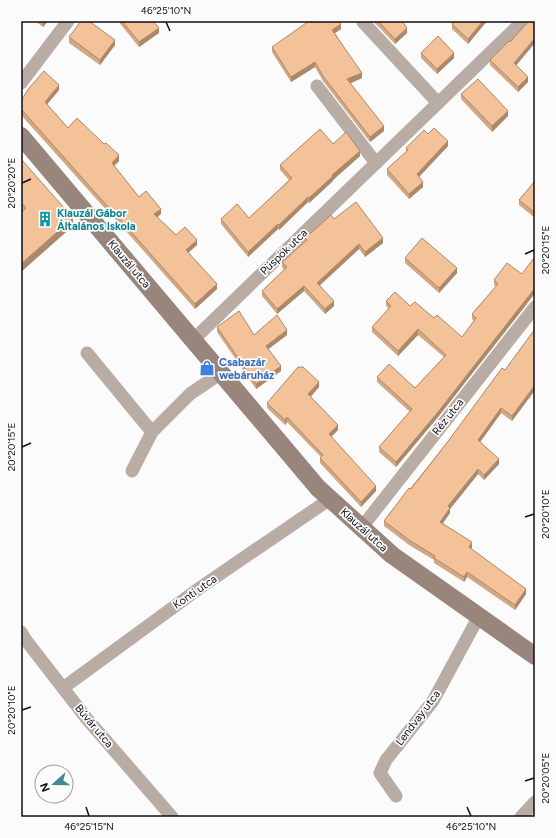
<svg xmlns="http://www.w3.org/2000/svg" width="556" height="838" font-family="Figtree,sans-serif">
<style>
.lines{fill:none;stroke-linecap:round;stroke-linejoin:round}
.street{stroke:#b8aca5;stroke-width:13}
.secondary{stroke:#98857b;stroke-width:18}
.wall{fill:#d2a783}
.shaded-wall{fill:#ab886a}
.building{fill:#f4c298;stroke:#ab886a}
.ticks{fill:none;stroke:#100c15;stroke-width:1.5}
.labels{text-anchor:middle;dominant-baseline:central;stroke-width:3.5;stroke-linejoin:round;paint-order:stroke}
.culture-label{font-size:11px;font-weight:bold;fill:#0d838f;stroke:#fbfbfb;text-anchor:start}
.street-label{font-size:11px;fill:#100c15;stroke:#fbfbfb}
.shop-label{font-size:11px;font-weight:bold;fill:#366cbe;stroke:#fbfbfb;text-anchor:start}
.neatline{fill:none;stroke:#100c15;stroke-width:1.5}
.ticks-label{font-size:10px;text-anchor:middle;fill:#100c15}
</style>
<rect width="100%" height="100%" fill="#fbfbfb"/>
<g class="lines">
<!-- street -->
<g class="street">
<polyline points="363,22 438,103"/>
<polyline points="21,83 68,21"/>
<polyline points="317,86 376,163"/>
<polyline points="193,340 523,21"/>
<polyline points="87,353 152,432"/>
<polyline points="132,471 152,432 190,394 221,373"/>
<polyline points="362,527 535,307"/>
<polyline points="21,632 25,639 87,719 172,817"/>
<polyline points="63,688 201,587 330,499"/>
<polyline points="396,796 380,773 386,760 433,701 479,616"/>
<polyline points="521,817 535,802"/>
</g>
<!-- secondary -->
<polyline class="secondary" points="21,136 318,488 392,555 535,656"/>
</g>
<!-- wall -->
<g class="wall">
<polygon points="35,21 48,21 43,27"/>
<polygon points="118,21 153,21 159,33 139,47"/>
<polygon points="373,21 402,21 407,33 395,44"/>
<polygon points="487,21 468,44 452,29 452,24"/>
<polygon points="312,23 341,29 335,33 362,78 350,83 384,131 370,142 323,81 315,67 291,82 272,52 272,47"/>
<polygon points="69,37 115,45 100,65 69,43"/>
<polygon points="421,53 454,58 437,74 421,58"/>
<polygon points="490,60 516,65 528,82 518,92 490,65"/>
<polygon points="59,90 47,104 68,128 119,161 114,166 139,197 161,214 157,217 176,235 197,245 188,252 217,289 195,309 110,213 109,213 21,115 21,101"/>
<polygon points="461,94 508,116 492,132 461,99"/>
<polygon points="428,134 448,146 419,177 423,187 409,199 387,175 387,169 406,152 406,148"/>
<polygon points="333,144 360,156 333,180 333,181 309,203 308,202 279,230 278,229 248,257 221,224 221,219 249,218 289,180 280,170 280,165"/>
<polygon points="21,159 73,226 23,212 21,210"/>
<polygon points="535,168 535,176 534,175 534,170"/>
<polygon points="535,181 535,218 519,205 519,200"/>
<polygon points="334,219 383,243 365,257 359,249 320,285 334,306 325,314 304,291 277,314 262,296 262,291 284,270 282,267 282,262 305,241 305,238"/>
<polygon points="405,258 457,273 439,293 405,263"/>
<polygon points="535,261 535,293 438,417 396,467 379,452 379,447 410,412 377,382 377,377 415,388 444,357 418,335 398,356 372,332 372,327 389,309 386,306 386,301 410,306 434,318 462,337 474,321 472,319 472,314 496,287 494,285 494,280 522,274"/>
<polygon points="217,327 254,335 287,335 268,349 281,371 256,389 217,332"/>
<polygon points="535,329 535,390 512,421 501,413 480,442 499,464 484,480 478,474 450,509 450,513 443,523 472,547 472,549 526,594 515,610 467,577 464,582 434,563 434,560 409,545 384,526 384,521 505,370"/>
<polygon points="319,387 311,397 338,430 331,437 376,491 361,507 320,463 320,458 321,457 287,422 285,425 267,408 267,403"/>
</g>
<!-- shaded-wall -->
<g class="shaded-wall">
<polygon points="44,21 48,21 43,27 43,22"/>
<polygon points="483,21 487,21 468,44 468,39"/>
<polygon points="341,24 341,29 332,35 332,30"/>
<polygon points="159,28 159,33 139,47 139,42"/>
<polygon points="407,28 407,33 395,44 395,39"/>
<polygon points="535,38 535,43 514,68 514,63"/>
<polygon points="115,40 115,45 100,65 100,60"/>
<polygon points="454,53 454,58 437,74 437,69"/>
<polygon points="315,62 315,67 291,82 291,77"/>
<polygon points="362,73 362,78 347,85 347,79"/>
<polygon points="528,77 528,82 518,92 518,87"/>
<polygon points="59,85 59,90 45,107 45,102"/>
<polygon points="508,111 508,116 492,132 492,126"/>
<polygon points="384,126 384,131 370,142 370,137"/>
<polygon points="448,141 448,146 417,179 417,174"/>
<polygon points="360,151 360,156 333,180 333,181 309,203 309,198 332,175"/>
<polygon points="119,155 119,161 112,168 112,163"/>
<polygon points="423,182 423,187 409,199 409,194"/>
<polygon points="308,197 308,202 279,230 279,225"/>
<polygon points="161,209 161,214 154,220 154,214"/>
<polygon points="73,218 73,226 21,272 21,264"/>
<polygon points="278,224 278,229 248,257 248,252"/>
<polygon points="383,238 383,243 365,257 365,252"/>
<polygon points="197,240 197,245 186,255 186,250"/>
<polygon points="359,244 359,249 317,288 317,283"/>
<polygon points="457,268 457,273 439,293 439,288"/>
<polygon points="217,284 217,289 195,309 195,304"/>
<polygon points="304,286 304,291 277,314 277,309"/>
<polygon points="535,288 535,293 523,309 438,417 396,467 396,462"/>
<polygon points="334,301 334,306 325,314 325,309"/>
<polygon points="418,329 418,335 398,356 398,351"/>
<polygon points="287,330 287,335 266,351 266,346"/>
<polygon points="281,366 281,371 256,389 256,384"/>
<polygon points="319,382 319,387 308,399 308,394"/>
<polygon points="535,385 535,390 512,421 512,416"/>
<polygon points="501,408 501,413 478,445 478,440"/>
<polygon points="287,417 287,422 285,425 285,420"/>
<polygon points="338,425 338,430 329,439 329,434"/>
<polygon points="499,459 499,464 484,480 484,475"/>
<polygon points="478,469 478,474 450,509 450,513 440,527 440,522 448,506"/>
<polygon points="376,486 376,491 361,507 361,502"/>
<polygon points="472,542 472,547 469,552 469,547"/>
<polygon points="467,572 467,577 464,582 464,577"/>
<polygon points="526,589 526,594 515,610 515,605"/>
</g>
<!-- building -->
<g class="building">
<polygon points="81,21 89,21 115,40 100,60 69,37"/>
<polygon points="122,21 153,21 159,28 139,42"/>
<polygon points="309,21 310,21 312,23 315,21 339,21 341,24 332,30 362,73 347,79 384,126 370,137 323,76 315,62 291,77 272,47"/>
<polygon points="378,21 402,21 407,28 395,39"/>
<polygon points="455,21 483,21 468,39 452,24"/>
<polygon points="529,21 535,21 535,38 514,63 528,77 518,87 490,60 509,41 510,42"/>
<polygon points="438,36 454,53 437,69 421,53"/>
<polygon points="44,71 59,85 45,102 68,128 77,118 104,144 106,143 119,155 112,163 139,197 146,191 161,209 154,214 176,235 185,227 197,240 186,250 217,284 195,304 110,208 109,208 21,109 21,101 29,88"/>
<polygon points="478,79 508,111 492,126 461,94"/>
<polygon points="434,128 448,141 417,174 423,182 409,194 387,169 408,150 406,148 424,130 428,134"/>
<polygon points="320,129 333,144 346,132 360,151 332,175 333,176 309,198 308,197 279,225 278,224 248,252 221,219 237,204 249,218 292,178 280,165"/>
<polygon points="21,159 73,218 21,264 21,213 26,208 21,202"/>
<polygon points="535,181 535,213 519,200"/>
<polygon points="356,202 383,238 365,252 359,244 317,283 334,301 325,309 304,286 277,309 262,291 287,267 282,262 307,240 305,238 331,215 334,219"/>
<polygon points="422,238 457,268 439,288 405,258"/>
<polygon points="533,259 535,261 535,288 438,412 396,462 379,447 412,409 377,377 389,364 415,388 446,355 418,329 398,351 372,327 391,306 386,301 395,292 410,306 415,302 434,318 437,315 462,337 476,318 472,314 498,284 494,280 507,263 522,274"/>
<polygon points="239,311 254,335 277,315 287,330 266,346 281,366 256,384 217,327"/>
<polygon points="535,329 535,385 512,416 501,408 478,440 499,459 484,475 478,469 448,506 450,508 440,522 472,542 469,547 526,589 515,605 467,572 464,577 434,558 435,556 409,540 384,521 409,488 411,489 449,440 502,368 505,370"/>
<polygon points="298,367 303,367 319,382 308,394 338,425 329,434 376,486 361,502 320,458 323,455 287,417 285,420 267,403"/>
</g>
<!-- ticks -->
<path class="ticks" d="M166,22L170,31M22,183L31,179M525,254L534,250M22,447L31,443M525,517L534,514M22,710L31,707M525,781L534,778M86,807L89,816M467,807L471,816"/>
<!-- icons -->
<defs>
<g id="building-bare" transform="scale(1.2)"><path d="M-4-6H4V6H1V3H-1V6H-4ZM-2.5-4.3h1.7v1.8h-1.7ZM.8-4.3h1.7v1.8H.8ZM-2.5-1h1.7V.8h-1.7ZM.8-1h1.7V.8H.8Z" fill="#0f9aa8" stroke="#fbfbfb" stroke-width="2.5" paint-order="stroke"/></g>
<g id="shop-bare" transform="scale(1.2)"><path d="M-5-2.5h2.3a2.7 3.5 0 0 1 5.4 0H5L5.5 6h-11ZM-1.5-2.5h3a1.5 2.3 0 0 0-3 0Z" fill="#3f7fe0" stroke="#fbfbfb" stroke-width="2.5" paint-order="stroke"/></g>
</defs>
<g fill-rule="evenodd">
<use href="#building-bare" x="45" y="219"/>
<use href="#shop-bare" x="207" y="368"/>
</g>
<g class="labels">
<!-- culture labels -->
<g class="culture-label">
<text x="57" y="213">Klauzál Gábor<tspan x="57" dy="13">Általános Iskola</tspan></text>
</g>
<!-- street labels -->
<g class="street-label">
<text transform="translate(284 252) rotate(-44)">Püspök utca</text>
<text transform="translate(129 264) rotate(50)">Klauzál utca</text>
<text transform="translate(448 417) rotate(-52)">Réz utca</text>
<text transform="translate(364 530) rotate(42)">Klauzál utca</text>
<text transform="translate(195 592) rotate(-35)">Konti utca</text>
<text transform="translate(418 718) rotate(-53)">Lendvay utca</text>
<text transform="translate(94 726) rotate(50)">Búvár utca</text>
</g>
<!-- shop labels -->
<g class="shop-label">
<text x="219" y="362">Csabazár<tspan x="219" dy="13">webáruház</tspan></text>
</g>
</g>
<!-- border -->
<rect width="556" height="838" fill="none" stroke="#fbfbfb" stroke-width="44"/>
<!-- north arrow -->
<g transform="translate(54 784) rotate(249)"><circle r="19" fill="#fbfbfb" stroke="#9d9b9f"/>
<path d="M0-3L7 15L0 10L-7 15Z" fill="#418892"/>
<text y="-6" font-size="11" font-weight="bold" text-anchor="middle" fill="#100c15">N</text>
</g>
<rect x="22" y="22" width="512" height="794" class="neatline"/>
<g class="ticks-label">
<text x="166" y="14">46°25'10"N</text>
<text transform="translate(11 183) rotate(-90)" y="4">20°20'20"E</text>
<text transform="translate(545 250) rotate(-90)" y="4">20°20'15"E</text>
<text transform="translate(11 447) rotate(-90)" y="4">20°20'15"E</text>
<text transform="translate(545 514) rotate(-90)" y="4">20°20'10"E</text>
<text transform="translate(11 710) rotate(-90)" y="4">20°20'10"E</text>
<text transform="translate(545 778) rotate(-90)" y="4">20°20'05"E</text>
<text x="89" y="830">46°25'15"N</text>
<text x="471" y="830">46°25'10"N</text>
</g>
</svg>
